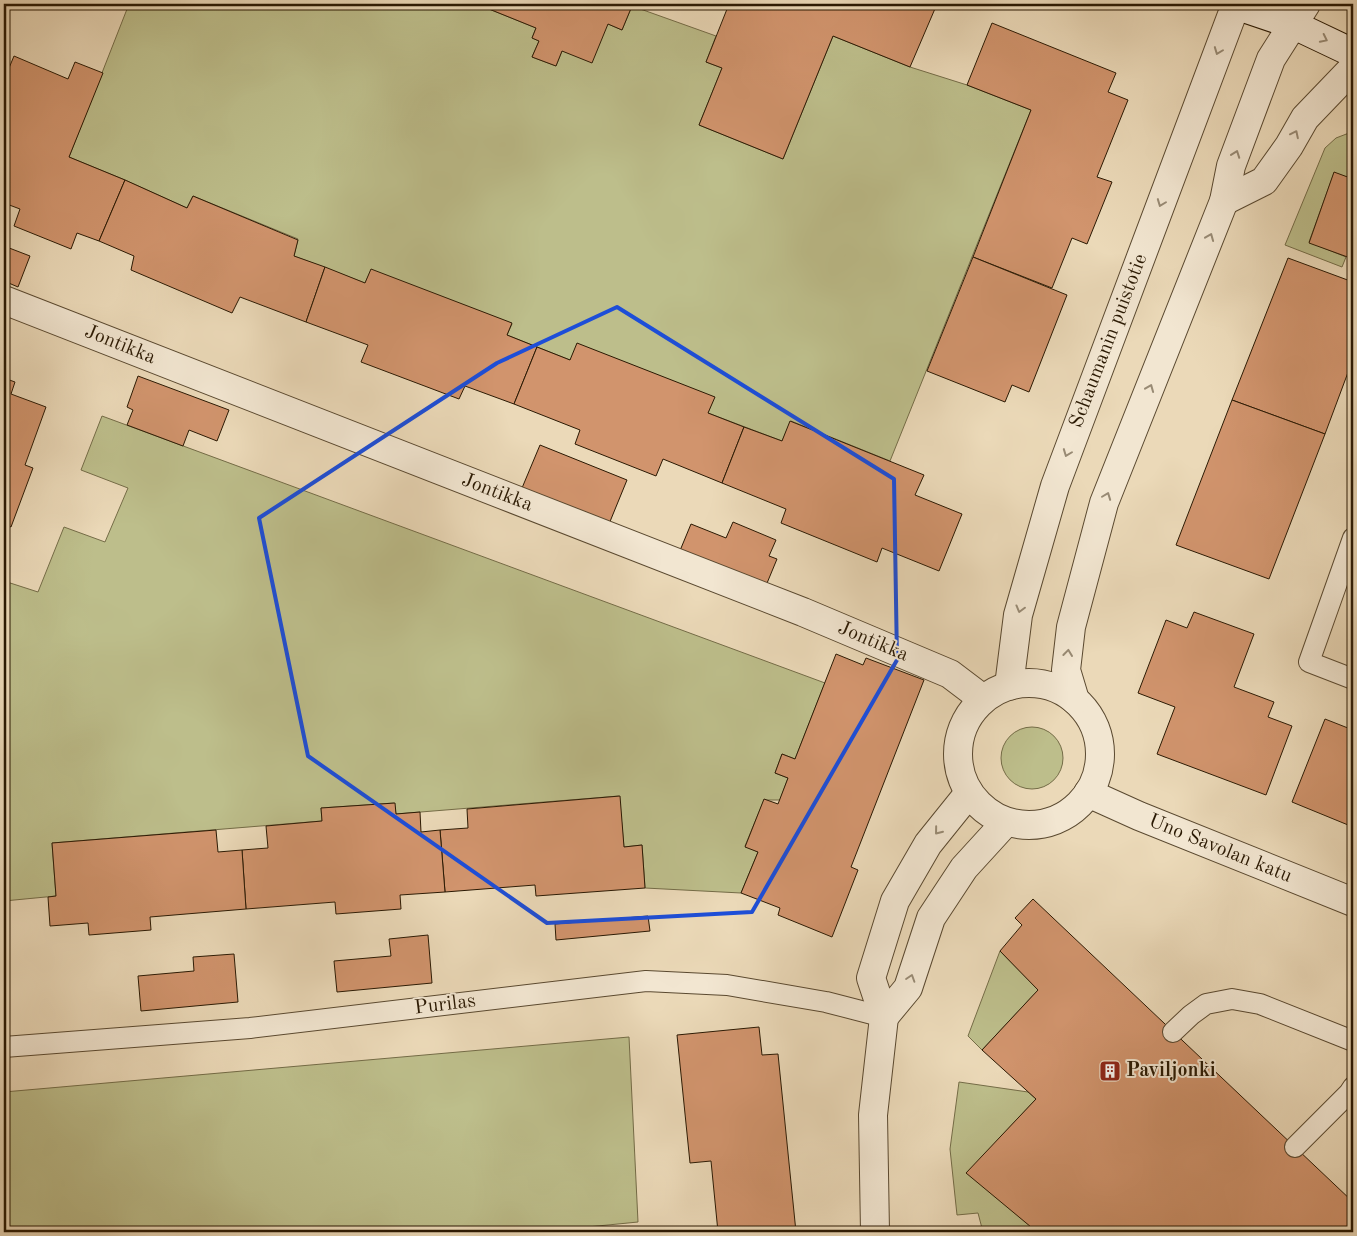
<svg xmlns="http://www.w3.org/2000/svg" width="1357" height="1236" font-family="'Old Standard TT',serif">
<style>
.green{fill:#bdbe8b;stroke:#746c47}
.building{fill:#d1946d;stroke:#2a1903}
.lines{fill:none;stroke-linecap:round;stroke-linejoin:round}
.service-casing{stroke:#5a4930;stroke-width:22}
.minor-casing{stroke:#5a4930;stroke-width:30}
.tertiary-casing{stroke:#5a4930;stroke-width:30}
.secondary-casing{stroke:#2a1903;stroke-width:30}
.service{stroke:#f2e6d1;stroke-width:20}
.minor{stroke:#f2e6d1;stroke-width:28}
.tertiary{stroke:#f2e6d1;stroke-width:28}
.secondary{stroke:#f2e6d1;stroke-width:28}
.oneway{stroke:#988a74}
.marked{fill:none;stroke:#1d4ed8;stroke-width:4;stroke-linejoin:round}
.labels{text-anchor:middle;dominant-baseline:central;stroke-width:4;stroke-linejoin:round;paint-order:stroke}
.street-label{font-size:20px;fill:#2a1903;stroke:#f2e6d1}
.poi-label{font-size:20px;font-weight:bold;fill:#2a1903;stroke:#f2e6d1;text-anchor:start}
</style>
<rect width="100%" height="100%" fill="#ebd9b8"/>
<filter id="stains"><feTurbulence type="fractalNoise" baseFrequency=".004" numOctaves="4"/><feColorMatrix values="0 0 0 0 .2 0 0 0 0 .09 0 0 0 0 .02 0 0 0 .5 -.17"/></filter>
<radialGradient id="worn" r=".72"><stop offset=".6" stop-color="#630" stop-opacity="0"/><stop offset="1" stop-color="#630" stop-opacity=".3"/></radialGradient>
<!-- green -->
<g class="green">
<polygon points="129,4 491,4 489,9 536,28 532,38 539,41 532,57 556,66 562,51 608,24 622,30 632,6 716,36 706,62 722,68 699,125 783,159 833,36 910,67 967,85 1031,110 890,461 791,421 782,441 708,413 714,397 570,360 507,335 512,324 371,270 365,283 294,256 298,239 193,196 187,208 125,180 69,157"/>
<polygon points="1349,133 1353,133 1353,179 1334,173 1309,242 1346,257 1342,267 1285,245 1325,148 1336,138"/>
<polygon points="102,416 825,683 795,759 782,754 775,773 788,778 780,800 764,800 745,846 758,852 741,893 645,888 642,845 624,847 619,796 396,814 394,803 321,808 322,821 52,843 56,896 4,901 4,581 38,592 64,527 105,542 128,488 81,470"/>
<circle cx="1032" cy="758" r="31"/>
<polygon points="1000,951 1038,990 982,1050 968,1036"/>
<polygon points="629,1037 638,1222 537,1232 4,1232 4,1092"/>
<polygon points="959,1082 1028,1092 1036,1099 967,1173 1035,1230 1033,1232 983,1232 978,1213 957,1215 950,1149"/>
</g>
<!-- building -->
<g class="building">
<polygon points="491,4 626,4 632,6 622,30 608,24 592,63 562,51 556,66 532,57 539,41 532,38 536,28 489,9"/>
<polygon points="729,4 937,4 910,67 833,36 783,159 699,125 722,68 706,62"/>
<polygon points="992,23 1116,73 1108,92 1128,100 1097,177 1112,182 1087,244 1072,238 1052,288 973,257 1031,110 967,85"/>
<polygon points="14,56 68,79 75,62 103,73 69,157 125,180 99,241 77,233 71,249 14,226 20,209 4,203 4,80"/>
<polygon points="1334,172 1353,179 1353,259 1309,243"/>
<polygon points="125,180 187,208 193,196 298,240 294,256 325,267 306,322 240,297 232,313 131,270 134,256 99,241"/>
<polygon points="4,246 30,256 18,287 4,281"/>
<polygon points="973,257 1067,295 1029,392 1012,385 1005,402 927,371"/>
<polygon points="1288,258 1353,282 1353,359 1325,434 1232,400"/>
<polygon points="325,267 365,283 371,269 512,323 507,335 537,347 514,404 465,386 459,399 361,362 368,345 306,322"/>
<polygon points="577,343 715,397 708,413 744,427 722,483 663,459 656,476 575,444 580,430 514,404 537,347 570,360"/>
<polygon points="138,376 229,410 217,441 189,430 183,446 127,425 133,410 127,407"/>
<polygon points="4,378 15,382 11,394 46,407 25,465 33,468 11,527 4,524"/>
<polygon points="1232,400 1325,434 1269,579 1176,545"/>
<polygon points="790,421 924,475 915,495 962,514 939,571 882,548 877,562 781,523 786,509 722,483 744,427 782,441"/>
<polygon points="540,445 627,480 609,524 522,488"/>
<polygon points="733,522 776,540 769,556 777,559 765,588 679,553 691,524 726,538"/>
<polygon points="1194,612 1254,634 1234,687 1274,702 1268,717 1292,726 1266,795 1157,754 1175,707 1138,693 1166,620 1187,628"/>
<polygon points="836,654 863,665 866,658 924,680 851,867 858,870 832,937 778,915 780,908 741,893 758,852 745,847 764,799 778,804 788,778 775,773 782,754 795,759"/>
<polygon points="1325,719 1353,730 1353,827 1292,802"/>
<polygon points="620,796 624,847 642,845 645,888 536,896 535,885 445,892 440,830 468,828 467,809"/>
<polygon points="395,803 396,814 420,812 421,832 440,830 445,892 400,895 401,909 336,914 335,902 246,909 242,850 268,848 266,826 322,821 321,808"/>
<polygon points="216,830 218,852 242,850 246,909 150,917 151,930 89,935 88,923 50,926 48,897 56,896 52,843"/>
<polygon points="1033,899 1353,1202 1353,1232 1037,1232 966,1173 1036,1099 982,1050 1038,990 1000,951 1022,925 1015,918"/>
<polygon points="648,916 650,931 556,940 555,924"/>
<polygon points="428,935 432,983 337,992 334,961 391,956 389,939"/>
<polygon points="234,954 238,1002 141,1011 138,976 194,971 193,957"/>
<polygon points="759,1027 762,1055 778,1054 796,1232 718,1232 711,1161 690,1163 677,1035"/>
</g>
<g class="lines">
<!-- service casing -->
<g class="service-casing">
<g id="service">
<polyline points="1353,538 1309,662 1353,679"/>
<polyline points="1173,1032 1191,1015 1206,1004 1232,999 1260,1004 1353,1041"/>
<polyline points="4,1047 250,1028 646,981 727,985 826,1002 884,1017"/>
<polyline points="1295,1147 1349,1093 1353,1087"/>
</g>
</g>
<!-- minor casing -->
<g class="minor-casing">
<g id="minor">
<polyline points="4,300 803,612 950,674 983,699"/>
<polyline points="1088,793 1139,816 1353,902"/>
</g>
</g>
<!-- tertiary casing -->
<g class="tertiary-casing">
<g id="tertiary">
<polyline points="1224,201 1264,181 1289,146 1305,118 1353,68"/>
<circle cx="1029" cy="754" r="71"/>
<polyline points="1009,686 1018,615 1055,486 1236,4"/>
<polyline points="1075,700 1066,670 1071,627 1104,503 1224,201 1231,166 1271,59 1306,4"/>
<polyline points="884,1017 908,988 931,918 964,868 1006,822"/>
<polyline points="875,1232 873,1115 884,1017 871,978 895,901 928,844 969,793"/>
</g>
</g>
<!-- secondary casing -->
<g class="secondary-casing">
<polyline id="secondary" points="1232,4 1294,25 1353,53"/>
</g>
<!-- service -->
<use href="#service" class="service"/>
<!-- minor -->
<use href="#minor" class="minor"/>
<!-- tertiary -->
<use href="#tertiary" class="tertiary"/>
<!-- secondary -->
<use href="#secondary" class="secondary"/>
</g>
<!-- one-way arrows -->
<defs><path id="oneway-chevron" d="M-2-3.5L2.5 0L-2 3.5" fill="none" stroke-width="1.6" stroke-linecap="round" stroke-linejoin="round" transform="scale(1.25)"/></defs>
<g class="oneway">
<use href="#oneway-chevron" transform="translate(1324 39) rotate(26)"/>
<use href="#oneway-chevron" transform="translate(1218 51) rotate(111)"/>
<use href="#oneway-chevron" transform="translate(1295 134) rotate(-64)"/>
<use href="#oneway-chevron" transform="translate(1236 154) rotate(-70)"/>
<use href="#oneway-chevron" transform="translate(1161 203) rotate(111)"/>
<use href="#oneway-chevron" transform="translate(1210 237) rotate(-68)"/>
<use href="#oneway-chevron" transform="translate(1150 388) rotate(-68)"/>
<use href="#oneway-chevron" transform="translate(1067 453) rotate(111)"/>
<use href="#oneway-chevron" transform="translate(1107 496) rotate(-69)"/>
<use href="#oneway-chevron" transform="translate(1020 609) rotate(105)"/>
<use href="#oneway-chevron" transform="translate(1068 653) rotate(-83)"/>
<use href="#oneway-chevron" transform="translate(938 831) rotate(129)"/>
<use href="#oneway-chevron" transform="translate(911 978) rotate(-72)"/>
</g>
<!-- marked area -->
<path class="marked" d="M617,307L894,479L897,660L752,912L547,923L308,756L259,518L497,363Z"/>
<!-- icons -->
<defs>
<g id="building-square" transform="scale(1.125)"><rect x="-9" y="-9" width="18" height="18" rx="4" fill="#8f2418" stroke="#f2e6d1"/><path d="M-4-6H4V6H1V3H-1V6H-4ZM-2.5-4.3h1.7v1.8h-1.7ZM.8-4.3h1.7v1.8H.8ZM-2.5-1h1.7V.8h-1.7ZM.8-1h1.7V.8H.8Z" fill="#fff"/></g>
</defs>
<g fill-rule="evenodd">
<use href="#building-square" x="1110" y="1071"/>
</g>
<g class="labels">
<!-- street labels -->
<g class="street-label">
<text transform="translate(1109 341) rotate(-69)">Schaumanin puistotie</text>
<text transform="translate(120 345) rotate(22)">Jontikka</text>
<text transform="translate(497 493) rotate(21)">Jontikka</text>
<text transform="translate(873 642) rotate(23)">Jontikka</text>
<text transform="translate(1220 849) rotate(22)">Uno Savolan katu</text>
<text transform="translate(445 1005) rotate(-7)">Purilas</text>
</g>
<!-- poi labels -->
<g class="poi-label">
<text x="1126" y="1071">Paviljonki</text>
</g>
</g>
<!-- margin -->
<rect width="1357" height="1236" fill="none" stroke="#ebd9b8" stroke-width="20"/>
<rect x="5" y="5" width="1347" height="1226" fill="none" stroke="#2a1903" stroke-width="2.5"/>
<rect x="10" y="10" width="1337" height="1216" fill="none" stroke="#2a1903"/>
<rect width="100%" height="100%" filter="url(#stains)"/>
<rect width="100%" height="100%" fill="url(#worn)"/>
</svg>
